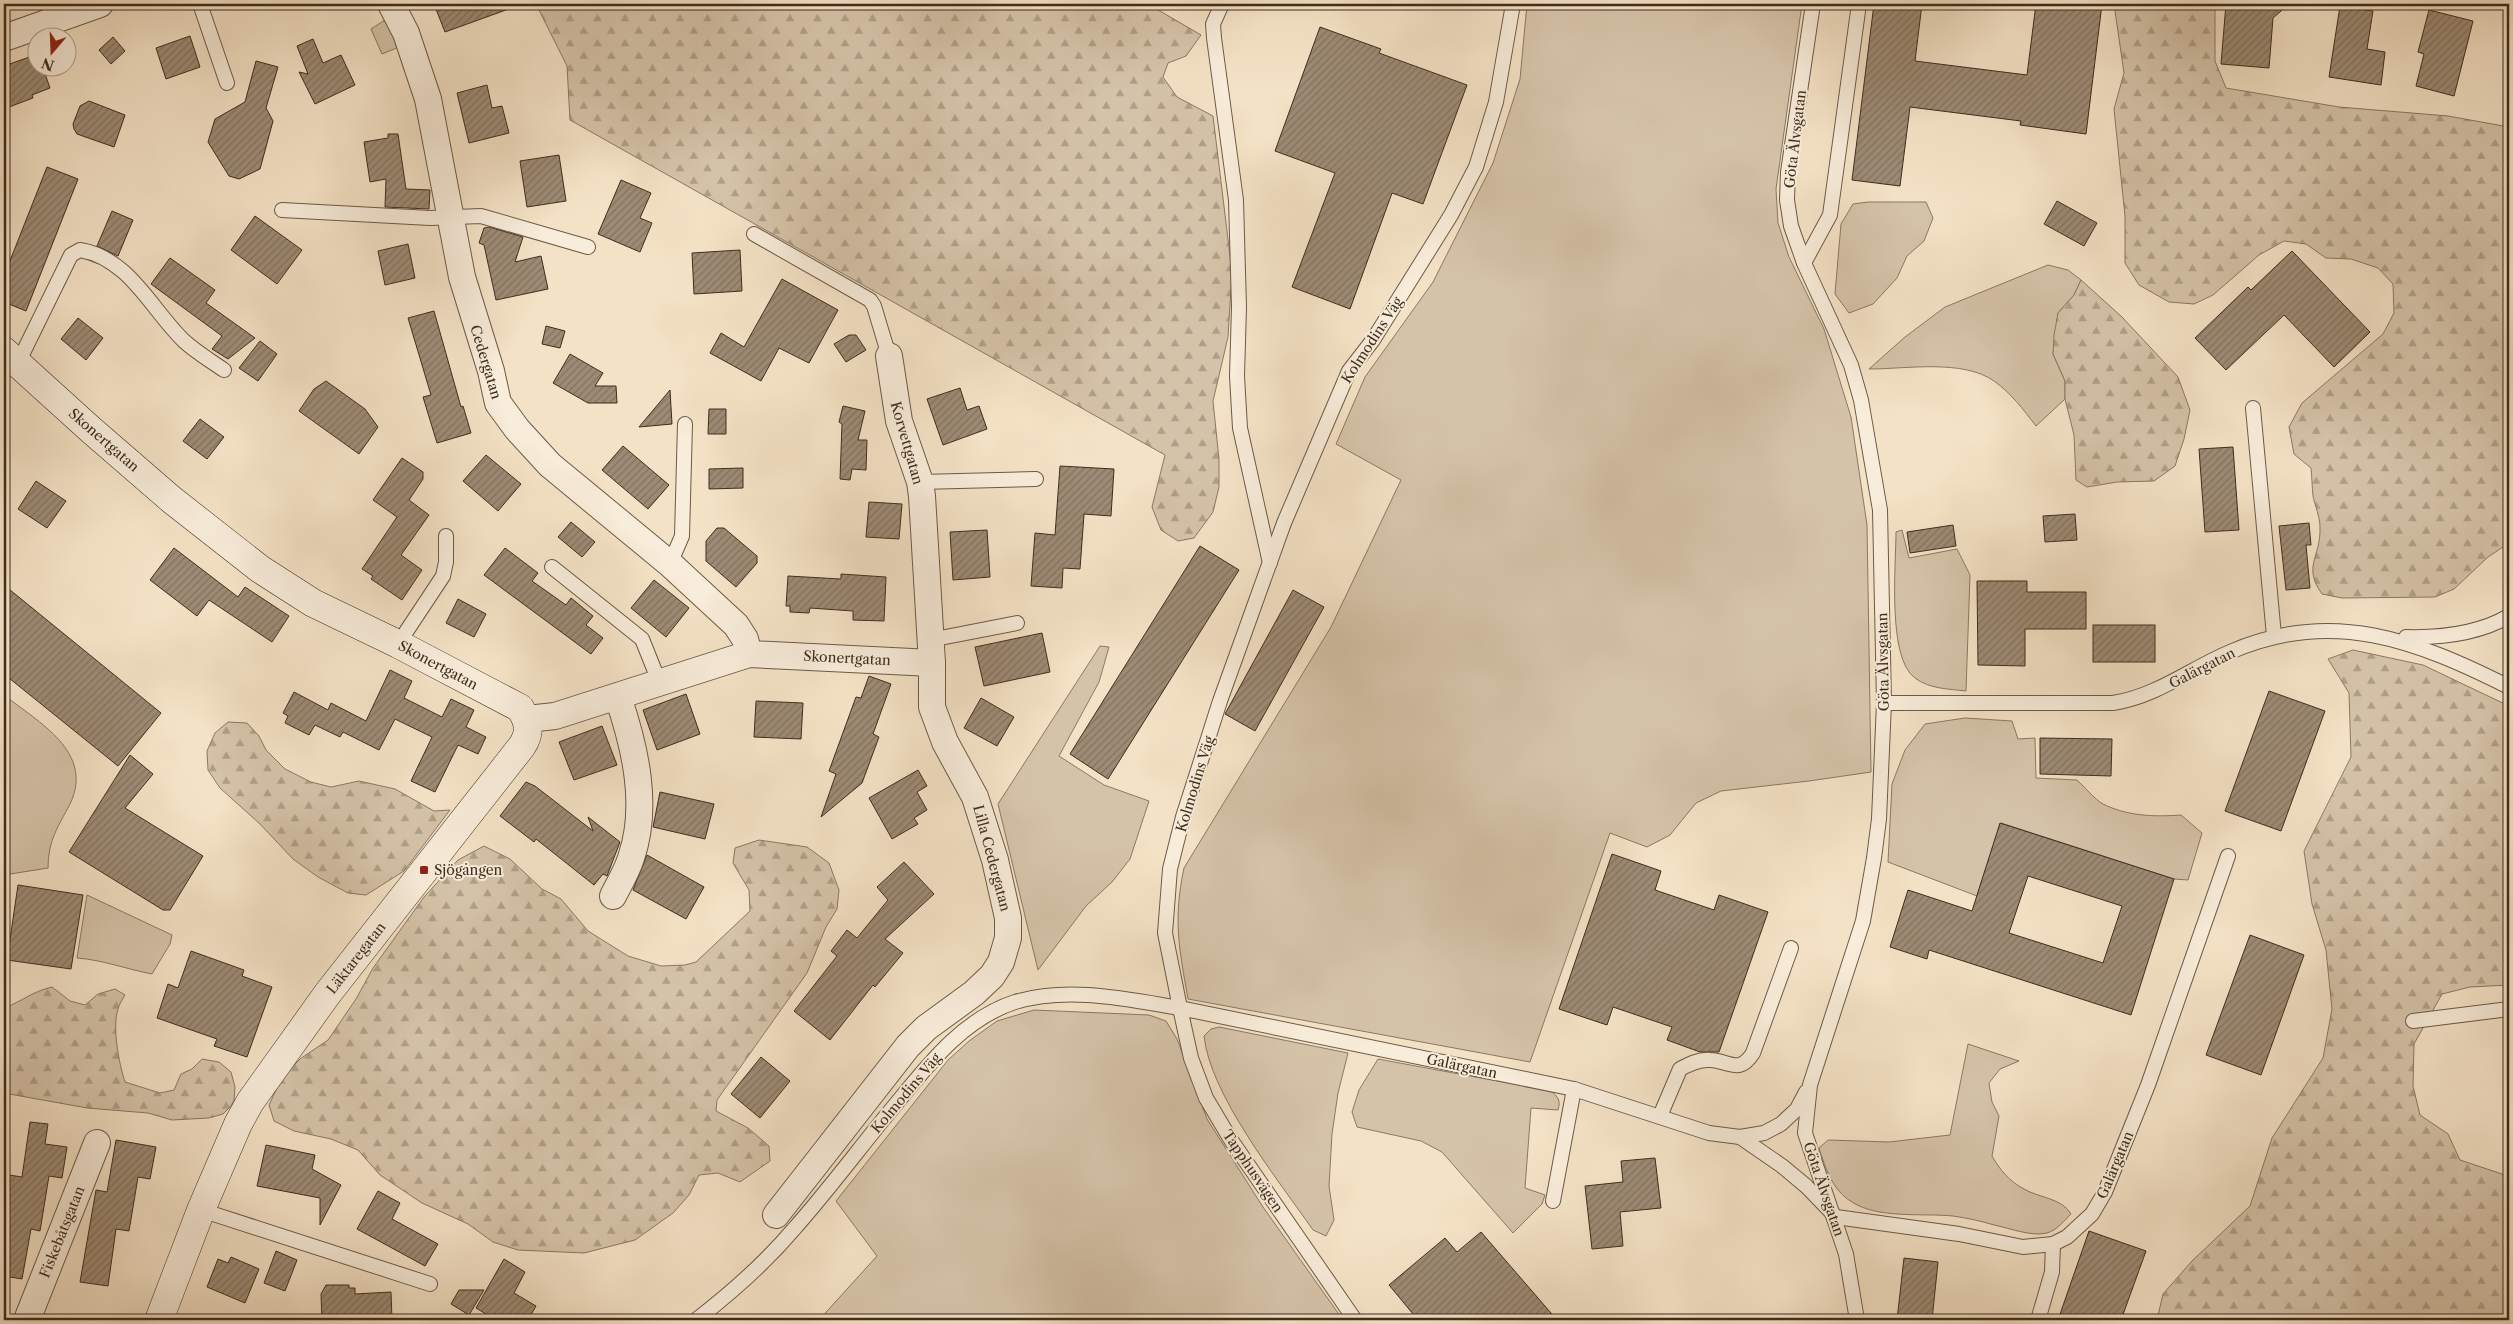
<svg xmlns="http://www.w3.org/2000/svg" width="2513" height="1324" font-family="'Libre Caslon Text',serif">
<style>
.grass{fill:#d5c3a9;stroke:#8a7863}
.forest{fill:url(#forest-firs);stroke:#8a7863}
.building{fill:url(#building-hatch);stroke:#3e2d1d;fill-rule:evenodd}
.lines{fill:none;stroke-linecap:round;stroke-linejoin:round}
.lane-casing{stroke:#6c5a47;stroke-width:16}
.street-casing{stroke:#6c5a47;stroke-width:28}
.secondary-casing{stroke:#3e2d1d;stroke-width:29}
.lane{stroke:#f8ecda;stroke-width:14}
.street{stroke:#f8ecda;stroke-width:26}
.secondary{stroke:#f8ecda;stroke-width:28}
.poi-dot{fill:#8f2418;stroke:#f8ecda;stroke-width:2}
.labels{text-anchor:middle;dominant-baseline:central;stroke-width:4;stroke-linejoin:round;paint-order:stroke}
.street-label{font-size:14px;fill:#3e2d1d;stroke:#f8ecda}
.poi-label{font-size:14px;fill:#3e2d1d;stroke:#f8ecda;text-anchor:start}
</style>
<defs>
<pattern id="forest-firs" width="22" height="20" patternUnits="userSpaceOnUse" patternTransform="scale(1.25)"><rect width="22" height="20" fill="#d5c3a9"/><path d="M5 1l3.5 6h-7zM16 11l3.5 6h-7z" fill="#ae9f89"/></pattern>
<pattern id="building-hatch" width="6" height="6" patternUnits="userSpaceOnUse" patternTransform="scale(1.25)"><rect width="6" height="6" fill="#9d8b75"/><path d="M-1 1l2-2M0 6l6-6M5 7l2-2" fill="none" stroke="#81725f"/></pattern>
</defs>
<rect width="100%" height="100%" fill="#f4e2c6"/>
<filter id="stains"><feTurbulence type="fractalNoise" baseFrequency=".004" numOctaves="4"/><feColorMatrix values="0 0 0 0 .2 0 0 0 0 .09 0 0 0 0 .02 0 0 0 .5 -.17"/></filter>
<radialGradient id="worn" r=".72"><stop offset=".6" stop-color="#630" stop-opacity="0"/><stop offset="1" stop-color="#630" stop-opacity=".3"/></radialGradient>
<!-- grass -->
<g class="grass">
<path d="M1527,4H1802L1776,189L1778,223L1789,257L1824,329L1851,417L1867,525L1871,772L1809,781L1721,791L1696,803L1670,835L1647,847L1610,833L1530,1062L1188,999C1179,948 1173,920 1184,868L1331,627L1401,480L1336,444L1365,377L1433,282L1493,163L1520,79Z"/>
<polygon points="385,20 399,47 382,54 371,29"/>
<polygon points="1868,202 1926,202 1933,218 1924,241 1907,256 1897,278 1873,304 1849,313 1835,294 1841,224 1853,204"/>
<path d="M2048,265L2068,270L2081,280L2074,295L2058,313L2053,354L2065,381V399L2036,426C2023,409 2011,393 1994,381C1963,359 1906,369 1869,369L1905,337L1945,307Z"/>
<path d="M1902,530L1909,558L1957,549L1970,575L1966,691C1950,689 1929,689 1915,678C1887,658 1896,565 1896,532Z"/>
<polygon points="1100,646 1109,647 1099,682 1059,756 1104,785 1149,801 1130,859 1112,882 1086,906 1038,970 998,804"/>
<path d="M4,695C38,722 95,752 70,804C58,827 48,840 48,868L4,875Z"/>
<path d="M1965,718L2012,721L2018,739L2035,738L2036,778L2077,780C2085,787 2094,799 2103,804C2127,816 2154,817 2181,815L2202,833L2188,880L2174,879L2001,823L1977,896L1888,862L1892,784L1905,750L1925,724Z"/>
<path d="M87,895L172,935L170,944L152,974C126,969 103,960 77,958Z"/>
<polygon points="1034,1010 1149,1015 1166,1021 1177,1039 1207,1119 1263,1207 1343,1320 819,1320 877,1256 836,1201 948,1060 969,1041 997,1021"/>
<path d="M1219,1027L1348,1053L1338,1093L1332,1134L1329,1186L1334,1220L1326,1236L1313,1230C1279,1181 1210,1095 1204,1036L1211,1029Z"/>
<path d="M1968,1044L2019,1061L2000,1069L1989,1083L1992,1102L1999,1116L1992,1156C2000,1170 2009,1181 2024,1189C2039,1198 2062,1198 2071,1214C2064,1221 2057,1230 2047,1233C2032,1237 2009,1228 1994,1225C1981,1221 1967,1218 1953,1216C1923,1213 1878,1219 1852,1202C1832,1190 1826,1169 1819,1148L1828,1140L1889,1142L1950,1135Z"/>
<path d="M1378,1059L1551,1091C1558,1097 1561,1100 1558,1110L1531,1108L1525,1188L1545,1195L1542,1204L1513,1233L1442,1152L1421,1141L1357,1127L1352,1112L1359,1090Z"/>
</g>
<!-- forest -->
<g class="forest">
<polygon points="536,4 1148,4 1201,35 1186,56 1168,63 1163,77 1177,97 1213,116 1232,272 1228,337 1213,401 1219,459 1219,487 1213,512 1194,538 1178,541 1161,530 1152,507 1165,455 570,120 567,66"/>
<path d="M2114,4H2215V61L2226,88L2339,107L2448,116L2509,127V543L2488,557L2454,589L2435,597L2342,598L2322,594C2302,566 2321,558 2320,527C2320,517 2315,506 2313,496C2312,487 2312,478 2311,468L2294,454L2289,427L2302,403L2383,334L2394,313L2393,284L2378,268L2351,259L2326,258L2306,244L2284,241L2259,255L2213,295L2194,304L2169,302L2139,285L2125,263V216L2114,109L2124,73Z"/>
<polygon points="2081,280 2122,317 2178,377 2190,410 2184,439 2175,466 2154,481 2117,482 2087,487 2076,480 2074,435 2065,399 2065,381 2053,354 2054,335 2058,313 2074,295"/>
<polygon points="2353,650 2423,665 2509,706 2509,985 2470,987 2442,994 2414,1044 2413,1086 2420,1115 2448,1134 2460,1160 2502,1174 2509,1182 2509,1320 2157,1320 2163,1294 2192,1261 2250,1206 2272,1138 2323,1058 2332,1009 2326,950 2312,904 2304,851 2351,757 2349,693 2328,659"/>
<polygon points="228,722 247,723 259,736 266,750 285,769 311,782 331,787 359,781 395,789 434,811 450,810 404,871 366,895 348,893 318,877 293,859 260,824 220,788 208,770 207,751 215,733"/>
<polygon points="759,840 807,847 829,863 839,890 837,909 826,927 807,973 717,1100 716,1111 748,1128 769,1146 770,1161 740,1182 718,1173 699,1175 689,1195 673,1213 635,1240 584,1253 518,1250 493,1242 468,1224 422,1203 380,1175 358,1150 331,1139 294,1131 274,1121 269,1105 281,1079 300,1059 328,1040 356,999 373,968 424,897 458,860 484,846 510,859 542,889 561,899 588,931 628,956 661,966 685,965 696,962 750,911 749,890 733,863 735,848"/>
<path d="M52,987L70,1001L85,1005L98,994L115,989L125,995C123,999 119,1004 118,1009C112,1027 119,1064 125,1082L160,1093L174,1090L181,1074L192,1069L202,1059L219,1062L231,1072L235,1087L234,1101L230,1107L223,1114L209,1118L172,1120L148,1113L87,1108L4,1093V1008C23,1001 31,992 52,987Z"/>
</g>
<!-- building -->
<g class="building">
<polygon points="434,4 516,4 517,6 445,32"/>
<polygon points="1874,4 1922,4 1915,61 2027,75 2036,4 2102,4 2086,134 2020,125 2021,121 1910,107 1900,186 1852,180"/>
<polygon points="2226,4 2289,4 2273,18 2269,68 2221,64"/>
<polygon points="2340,6 2373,11 2367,49 2385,52 2381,85 2329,77"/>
<polygon points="2429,10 2473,21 2454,96 2416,86 2424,54 2418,52"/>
<polygon points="1320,27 1381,49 1379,53 1467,85 1423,204 1392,193 1350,309 1292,287 1335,173 1275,151"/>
<polygon points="190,36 200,67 166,79 156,48"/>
<polygon points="113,37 125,51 111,64 99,50"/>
<polygon points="313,39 323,63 341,55 355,85 315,104 299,72 308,74 297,46"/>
<polygon points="38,54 38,68 43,68 50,88 32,95 33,98 9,107 4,92 4,66"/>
<polygon points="256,61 278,67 266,108 273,121 260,169 239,179 229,176 208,142 215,119 245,102"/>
<polygon points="487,85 492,108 502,106 509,133 469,143 457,93"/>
<polygon points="89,101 125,115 114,147 77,134 74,129 73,124 80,106"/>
<polygon points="388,134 398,134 406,189 430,190 429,209 385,207 386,179 370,182 364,142 388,138"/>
<polygon points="559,155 566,201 527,207 520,161"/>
<polygon points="47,167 78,179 26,311 4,302 4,276"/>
<polygon points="621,180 651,193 640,218 652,223 640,252 598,234"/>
<polygon points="2057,201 2097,223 2084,246 2044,224"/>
<polygon points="112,211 133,220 118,256 97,246"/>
<polygon points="255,216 302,250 277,284 231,250"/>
<polygon points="489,227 523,237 515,262 541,256 548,289 496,300 484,245 479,243 484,228"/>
<polygon points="408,244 415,278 385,285 378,251"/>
<polygon points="740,250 742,291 694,294 692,253"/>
<polygon points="2292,251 2370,332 2334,367 2284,315 2226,370 2195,338 2248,287 2251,290"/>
<polygon points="170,258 215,290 206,303 255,338 228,359 212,349 222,336 151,284"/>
<polygon points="782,279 838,310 809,363 779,348 761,381 710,353 721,333 744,347"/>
<polygon points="434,311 461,407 463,406 471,433 437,443 423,397 431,395 408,318"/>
<polygon points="78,318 103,338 86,360 61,339"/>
<polygon points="546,326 565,331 560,348 542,344"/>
<polygon points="849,335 856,335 866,350 846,362 834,344"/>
<polygon points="260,341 277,354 258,381 239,368"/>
<polygon points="570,354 603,373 595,386 616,386 617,403 588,403 553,383"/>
<polygon points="326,381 365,409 378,427 359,454 299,411 314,389"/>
<polygon points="960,388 967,410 979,406 987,429 943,445 927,399"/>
<polygon points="670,390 672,424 639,427"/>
<polygon points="843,406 865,411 858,440 867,440 866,470 852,469 850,480 840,479 842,424 839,422"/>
<polygon points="709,409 726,409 726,434 708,434"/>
<polygon points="200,419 224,437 207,459 183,441"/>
<polygon points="623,446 669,485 648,509 602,470"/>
<polygon points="2233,447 2239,530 2205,532 2199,449"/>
<polygon points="486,455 521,484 498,511 463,481"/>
<polygon points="402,458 423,472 423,479 409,500 429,515 401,555 422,570 402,600 371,579 373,576 362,569 397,517 373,500"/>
<polygon points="1060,466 1114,469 1111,516 1084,514 1080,569 1063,568 1062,588 1031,586 1035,533 1055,535"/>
<polygon points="743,468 743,488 709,489 709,469"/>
<polygon points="36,481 66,501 47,528 18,509"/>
<polygon points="869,502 902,504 899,539 866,537"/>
<polygon points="2075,514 2077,540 2045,542 2043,516"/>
<polygon points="571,522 595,542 582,557 558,537"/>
<polygon points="2309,523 2311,545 2306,545 2310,588 2286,590 2279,526"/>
<polygon points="1953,525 1956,546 1910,553 1907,532"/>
<polygon points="717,528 724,528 757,556 757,563 736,587 706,561 706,541"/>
<polygon points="987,530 990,577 953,580 950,532"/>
<polygon points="1200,546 1239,570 1108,779 1070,754"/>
<polygon points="174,548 238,597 245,587 289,616 272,642 209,600 197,616 150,580"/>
<polygon points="505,548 538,573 532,581 566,605 571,598 593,616 586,625 603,638 591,654 484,575"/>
<polygon points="841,574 886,577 884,621 853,620 853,611 810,608 809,613 790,612 790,606 786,606 788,576 841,579"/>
<polygon points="654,580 689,608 666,637 631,608"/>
<polygon points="1977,581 2027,581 2027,592 2086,592 2086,629 2025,629 2025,666 1978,665"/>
<polygon points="4,585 161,713 118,766 4,674"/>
<polygon points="1293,590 1324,607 1255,731 1225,714"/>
<polygon points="458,599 486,614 474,637 446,623"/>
<rect x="2093" y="625" width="62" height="37"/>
<polygon points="1042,633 1050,672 984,686 975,647"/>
<polygon points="390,670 412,681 404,698 442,717 451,699 474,710 466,727 486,737 478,754 458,745 435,792 411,781 432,737 395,719 379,750 343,732 340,737 315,725 309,735 285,723 288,716 283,713 294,692 328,710 331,703 366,721"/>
<polygon points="869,676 891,684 873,734 879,737 862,783 821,817 836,774 829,771 856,697 861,698"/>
<polygon points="2269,691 2325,711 2281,831 2225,811"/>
<polygon points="686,694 700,734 657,750 643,710"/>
<polygon points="981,698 1014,717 997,746 964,728"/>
<polygon points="756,701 803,703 801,739 754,737"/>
<polygon points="602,726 617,765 574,780 559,742"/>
<polygon points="2040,738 2112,739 2111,776 2040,774"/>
<polygon points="130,755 153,774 125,808 203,856 170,910 163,910 69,852"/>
<polygon points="918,770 927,786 917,792 927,810 914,818 918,824 892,839 869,798"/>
<polygon points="526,782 535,786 593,831 588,817 620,842 607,876 603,874 594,885 536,839 534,842 500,816"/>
<polygon points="660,792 714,804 705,839 653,827"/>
<path d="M2000,823L2174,879L2131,1015L1929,950L1927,959L1890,947L1908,890L1972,911ZM2028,876L2122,906L2103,963L2009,933Z"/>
<polygon points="1612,854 1661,871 1655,890 1714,910 1719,895 1768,912 1719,1052 1700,1052 1667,1040 1672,1027 1613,1007 1607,1025 1559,1009"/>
<polygon points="647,855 704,887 686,919 633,890"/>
<polygon points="904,862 934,894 885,939 903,953 875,987 873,985 830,1040 794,1011 837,956 831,951 847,930 857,938 888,900 877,887"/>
<polygon points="18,885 83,895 71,969 7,960"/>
<polygon points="2250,935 2304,955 2261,1075 2206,1055"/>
<polygon points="191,951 244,970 242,976 272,987 247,1057 214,1046 217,1039 157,1018 168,984 178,988"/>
<polygon points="761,1057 790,1081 760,1118 731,1094"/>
<polygon points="30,1122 48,1124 45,1144 67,1147 62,1178 49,1176 40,1231 31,1229 22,1279 4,1276 4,1212 9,1175 22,1177"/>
<polygon points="116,1140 156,1147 150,1179 138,1177 129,1231 116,1229 108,1286 80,1282 96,1190 107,1192"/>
<polygon points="266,1145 315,1155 312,1169 341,1185 320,1225 320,1198 257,1186"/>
<polygon points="1655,1158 1661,1208 1620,1212 1623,1246 1592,1249 1585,1186 1623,1182 1621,1161"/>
<polygon points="378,1191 400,1203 392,1219 438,1244 425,1266 357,1229"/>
<polygon points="2089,1231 2146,1251 2121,1320 2058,1320"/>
<polygon points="1481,1232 1557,1320 1418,1320 1389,1285 1445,1238 1457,1252"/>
<polygon points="276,1251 297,1260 285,1291 264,1283"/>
<polygon points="231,1257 259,1269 245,1303 207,1287 218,1259 228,1263"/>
<polygon points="1904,1258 1938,1262 1932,1320 1897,1320"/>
<polygon points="504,1259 525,1272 514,1293 536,1306 528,1320 496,1320 476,1308"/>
<polygon points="326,1285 349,1285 349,1288 355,1288 355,1294 391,1292 392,1320 322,1320 321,1294"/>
<polygon points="459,1290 484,1290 469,1315 451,1304"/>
</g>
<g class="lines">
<!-- lane casing -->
<g class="lane-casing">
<g id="lane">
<polyline points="200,4 227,83"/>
<polyline points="1222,4 1213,24 1214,38 1236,200 1239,307 1237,376 1240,428 1270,563"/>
<polyline points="1813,4 1788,172 1787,200 1791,226 1804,263 1851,365 1861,400 1880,510 1884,703 1879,819 1874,858 1863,921 1810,1085 1805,1133 1846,1254 1857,1320"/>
<polyline points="282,210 430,218 481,216 588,247"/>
<polyline points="754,234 870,300 874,306 889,356"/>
<polyline points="1804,263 1830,215 1859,4"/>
<path d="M18,363L71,255L80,250C129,258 151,309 184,341C196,352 211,361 224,370"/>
<polyline points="2253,408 2274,636"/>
<polyline points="920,482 1036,479"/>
<polyline points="670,564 682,536 685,424"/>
<polyline points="552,567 642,639 660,684"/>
<path d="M2406,637C2442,638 2478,634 2509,616"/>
<polyline points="930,640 1017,623"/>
<polyline points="398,644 443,576 446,562 446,536"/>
<path d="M1884,703H2113C2157,696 2190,669 2230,652C2332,607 2417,641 2509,687"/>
<polyline points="2413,1021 2509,1009"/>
<path d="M1660,1116L1680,1069C1689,1064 1699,1059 1710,1060C1730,1061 1739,1075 1753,1053L1791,948"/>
<polyline points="1740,1137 1782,1166 1806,1186 1836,1217 1959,1234 2023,1247 2053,1244 2067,1237 2092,1214 2105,1192 2148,1085 2228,856"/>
<polyline points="1553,1201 1574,1089"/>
<polyline points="201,1210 430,1284"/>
<path d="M696,1320C731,1293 764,1264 793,1230C826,1193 855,1154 886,1116C922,1073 959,1020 1015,1002C1068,986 1126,999 1180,1008L1165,933L1170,869L1183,817L1220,701L1284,523L1349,371L1373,340L1451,215L1476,167L1496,102L1513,4"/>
<polyline points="1355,1320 1231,1140 1206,1098 1191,1058 1180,1008 1574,1089 1709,1133 1740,1137 1764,1133 1781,1124 1797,1109 1806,1092"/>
<polyline points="2038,1320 2052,1272 2053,1244"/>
</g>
</g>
<!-- street casing -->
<g class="street-casing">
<g id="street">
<polyline points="391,4 406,33 428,99 462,277 491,371 498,403 517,429 550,465 670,564 736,625 745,639 749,654"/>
<polyline points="4,38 100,4"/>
<polyline points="527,719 555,716 749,654 932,663"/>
<path d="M613,896C619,884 627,871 631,858C649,806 635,747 618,697"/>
<polyline points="776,1215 908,1046 926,1028 974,993 992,976 1001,962 1008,938 1008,918 995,860 975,797 945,742 932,707 932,663 922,496 920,482 899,421 889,356"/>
<polyline points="27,1320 97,1143"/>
</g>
</g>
<!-- secondary casing -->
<g class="secondary-casing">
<path id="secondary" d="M4,351L90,429L172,500L260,569L313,603L398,644L520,708C529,722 531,732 522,746L328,993L250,1102L238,1124L201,1210L159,1320"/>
</g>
<!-- lane -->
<use href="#lane" class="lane"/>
<!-- street -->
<use href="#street" class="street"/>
<!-- secondary -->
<use href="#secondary" class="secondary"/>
</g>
<!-- markers -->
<rect class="poi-dot" x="419" y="865" width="10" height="10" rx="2.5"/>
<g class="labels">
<!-- street labels -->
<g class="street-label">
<text transform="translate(1795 139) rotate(-83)">Göta Älvsgatan</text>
<text transform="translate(1372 340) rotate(-57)">Kolmodins Väg</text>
<text transform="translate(486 362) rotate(73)">Cedergatan</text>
<text transform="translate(104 440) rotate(41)">Skonertgatan</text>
<text transform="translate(907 443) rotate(74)">Korvettgatan</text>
<text transform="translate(847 658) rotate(3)">Skonertgatan</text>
<text transform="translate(1883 662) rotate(-91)">Göta Älvsgatan</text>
<text transform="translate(438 665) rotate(28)">Skonertgatan</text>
<text transform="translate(2202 668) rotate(-27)">Galärgatan</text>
<text transform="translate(1195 784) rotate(-73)">Kolmodins Väg</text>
<text transform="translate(992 858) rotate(75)">Lilla Cedergatan</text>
<text transform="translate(356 958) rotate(-52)">Läktaregatan</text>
<text transform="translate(1462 1066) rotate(12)">Galärgatan</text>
<text transform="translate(906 1093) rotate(-50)">Kolmodins Väg</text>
<text transform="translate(2115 1165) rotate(-67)">Galärgatan</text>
<text transform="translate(1253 1171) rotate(56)">Tapphusvägen</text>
<text transform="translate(1824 1189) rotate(71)">Göta Älvsgatan</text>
<text transform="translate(62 1232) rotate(-68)">Fiskebåtsgatan</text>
</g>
<!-- poi labels -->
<g class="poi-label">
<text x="434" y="870">Sjögången</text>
</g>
</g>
<!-- margin -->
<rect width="2513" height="1324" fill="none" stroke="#f4e2c6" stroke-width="20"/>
<rect x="5" y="5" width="2503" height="1314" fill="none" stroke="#3e2d1d" stroke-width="2.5"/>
<rect x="10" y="10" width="2493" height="1304" fill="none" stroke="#3e2d1d"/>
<!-- north arrow -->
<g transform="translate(52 52) rotate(199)"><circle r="24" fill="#f8ecda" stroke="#aea08e"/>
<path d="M0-4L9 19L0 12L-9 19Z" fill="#8f2418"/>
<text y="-8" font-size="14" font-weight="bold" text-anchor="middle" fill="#3e2d1d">N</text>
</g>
<rect width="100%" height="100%" filter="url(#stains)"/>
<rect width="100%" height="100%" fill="url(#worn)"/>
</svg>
